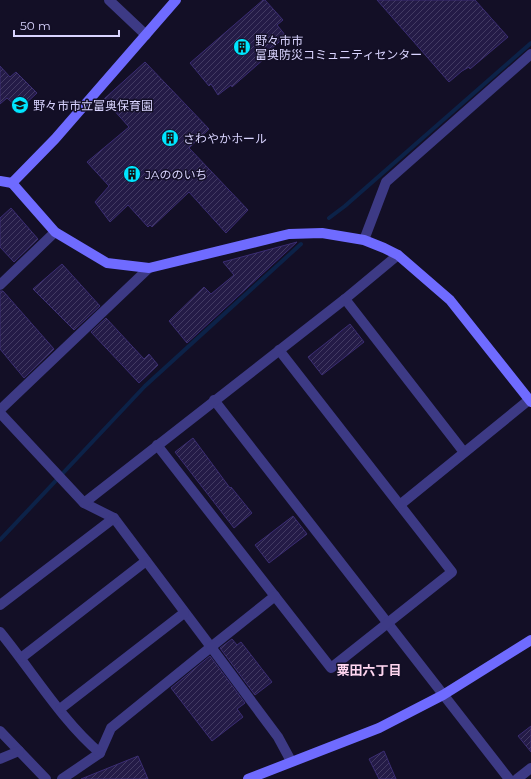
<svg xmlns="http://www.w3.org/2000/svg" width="531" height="779" font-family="Montserrat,'Noto Sans JP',sans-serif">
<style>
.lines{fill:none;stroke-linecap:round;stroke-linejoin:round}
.stream{stroke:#0c2248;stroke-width:4}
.building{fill:url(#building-hatch);stroke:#3b2d73}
.street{stroke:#3d3a85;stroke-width:10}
.secondary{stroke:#6f6bff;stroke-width:10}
.labels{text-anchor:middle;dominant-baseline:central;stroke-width:3;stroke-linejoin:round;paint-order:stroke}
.poi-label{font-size:12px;fill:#d9d4ff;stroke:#130f26;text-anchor:start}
.neighbourhood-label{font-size:13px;font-weight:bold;fill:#ffd6f0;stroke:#130f26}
</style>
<defs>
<pattern id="building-hatch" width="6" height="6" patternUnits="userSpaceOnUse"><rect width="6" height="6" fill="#241b47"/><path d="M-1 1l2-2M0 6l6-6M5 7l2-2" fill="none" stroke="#433b63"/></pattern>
</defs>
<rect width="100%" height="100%" fill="#130f26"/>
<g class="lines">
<!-- stream -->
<g class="stream">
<polyline points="329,218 345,206 531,43"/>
<polyline points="0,540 145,386 301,244"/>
</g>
</g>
<!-- building -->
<g class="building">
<polygon points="263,0 265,0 283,20 277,25 286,36 263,56 265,58 232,87 231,85 218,95 211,84 209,86 190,63"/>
<polygon points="377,0 475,0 508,37 470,69 469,67 462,71 449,82"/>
<polygon points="145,62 209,129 189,148 248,210 226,233 189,192 152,227 150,225 148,227 128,205 110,222 95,202 109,186 87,162 129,127 104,99"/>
<polygon points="0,66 10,77 16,72 37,93 22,107 20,105 17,107 7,98 0,104"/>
<polygon points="11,208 38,239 14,262 0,247 0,218"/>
<polygon points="297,242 187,343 169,321 204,287 211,294 234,275 223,262"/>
<polygon points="62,264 100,306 74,330 33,289"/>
<polygon points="0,291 3,291 54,349 24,378 0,349"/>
<polygon points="106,318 144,359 149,354 158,365 139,383 91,332"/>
<polygon points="350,324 364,342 322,375 308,357"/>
<polygon points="193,438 230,488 231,487 252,513 234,528 175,452"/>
<polygon points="293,516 307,534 269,563 255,545"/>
<polygon points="232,639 237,645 241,642 272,682 255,695 220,648"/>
<polygon points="210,656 245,703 237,709 243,717 212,741 171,688"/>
<polygon points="531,726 531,752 518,736"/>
<polygon points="384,751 396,779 379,779 369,759"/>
<polygon points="138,756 148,779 81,779"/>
</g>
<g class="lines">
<!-- street -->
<g class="street">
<polyline points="109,0 146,35"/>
<polyline points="364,240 386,182 531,54"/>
<polyline points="0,285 55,232"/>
<polyline points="345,299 463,451"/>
<polyline points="214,400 509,779"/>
<polyline points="0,410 149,268"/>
<polyline points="0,413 84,503 114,518 211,647 111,728 100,753 62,779"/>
<polyline points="157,445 331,668 452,572 279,350"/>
<polyline points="84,503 345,299 398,255"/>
<polyline points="401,504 529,400"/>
<polyline points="275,596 211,647 278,737 291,761"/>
<polyline points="0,605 114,518"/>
<path d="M0,632C32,671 62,721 100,753"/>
<polyline points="21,658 146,561"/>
<polyline points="60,709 184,613"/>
<polyline points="0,731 46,779"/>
<polyline points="0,759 19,751"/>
<polyline points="517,779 531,768"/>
</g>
<!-- secondary -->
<g class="secondary">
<polyline points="176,0 55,139 12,183 55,232 107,263 149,268 289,234 322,233 364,240 384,248 398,255 450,300 531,402"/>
<polyline points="0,181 12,183"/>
<polyline points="248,779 379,728 443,695 531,640"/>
</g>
</g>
<!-- icons -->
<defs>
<g id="building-disc" transform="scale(0.9)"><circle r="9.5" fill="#00e5ff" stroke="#130f26"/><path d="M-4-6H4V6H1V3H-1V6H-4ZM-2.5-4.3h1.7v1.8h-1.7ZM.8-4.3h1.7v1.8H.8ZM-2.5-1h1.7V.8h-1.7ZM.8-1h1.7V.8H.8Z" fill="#111"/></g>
<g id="school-disc" transform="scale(0.9)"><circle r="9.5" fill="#00e5ff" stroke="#130f26"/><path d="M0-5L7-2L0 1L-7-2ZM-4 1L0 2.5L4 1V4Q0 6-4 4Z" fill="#111"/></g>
</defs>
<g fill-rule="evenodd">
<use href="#building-disc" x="242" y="47"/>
<use href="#school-disc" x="20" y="105"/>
<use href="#building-disc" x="170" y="138"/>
<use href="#building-disc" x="132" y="174"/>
</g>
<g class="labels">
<!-- poi labels -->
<g class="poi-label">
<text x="255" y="40">野々市市<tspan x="255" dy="14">富奥防災コミュニティセンター</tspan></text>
<text x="33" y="105">野々市市立富奥保育園</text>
<text x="183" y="138">さわやかホール</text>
<text x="145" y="174">JAののいち</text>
</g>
<!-- neighbourhood labels -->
<g class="neighbourhood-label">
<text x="369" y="670">粟田六丁目</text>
</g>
</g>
<!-- scale -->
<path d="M14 30v6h105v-6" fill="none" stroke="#d9d4ff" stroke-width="2"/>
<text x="20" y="30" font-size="12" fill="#d9d4ff" stroke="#130f26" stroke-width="3" paint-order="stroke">50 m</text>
</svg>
